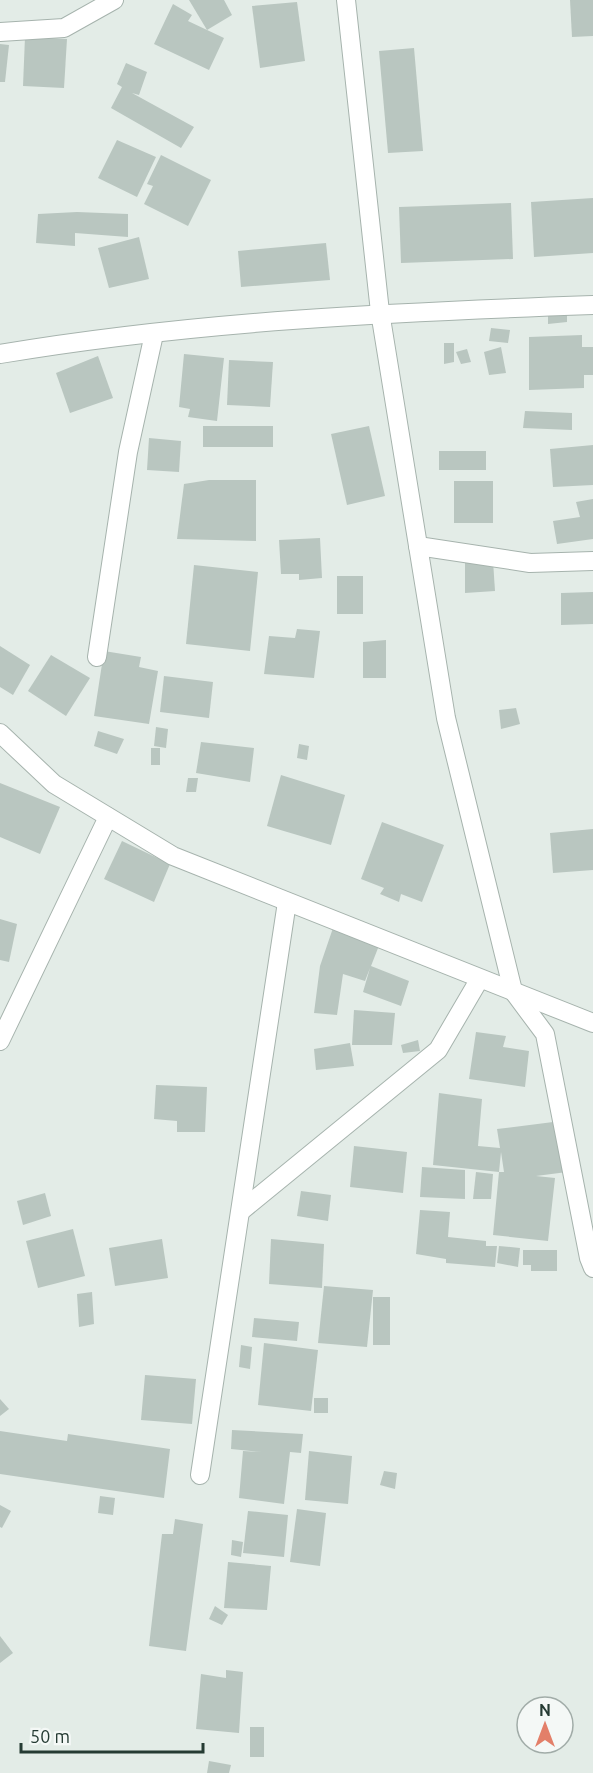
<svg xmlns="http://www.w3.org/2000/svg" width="593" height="1773" font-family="Ubuntu,sans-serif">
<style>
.building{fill:#b9c6c0}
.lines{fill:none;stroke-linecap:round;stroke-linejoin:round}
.minor-casing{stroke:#a6b3ad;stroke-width:20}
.minor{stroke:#fff;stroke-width:18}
</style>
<rect width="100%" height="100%" fill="#e3ece7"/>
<!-- building -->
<g class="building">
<polygon points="189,0 224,0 232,15 207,30"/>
<polygon points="570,0 593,0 593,36 572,37"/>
<polygon points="297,2 305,61 260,68 252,6"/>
<polygon points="173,4 192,15 188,21 224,38 209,70 154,44"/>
<polygon points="25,37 67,39 64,88 23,86"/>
<polygon points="0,44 9,45 5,82 0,82"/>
<polygon points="414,48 423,151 388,153 379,51"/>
<polygon points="126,63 147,72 139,95 132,93 194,127 181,148 111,108 122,87 117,84"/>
<polygon points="117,140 156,157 137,197 98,178"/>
<polygon points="161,155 211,180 188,226 144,204 153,186 147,184"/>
<polygon points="593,198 593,253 534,257 531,202"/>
<polygon points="511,203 513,259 401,263 399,207"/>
<polygon points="77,212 128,214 128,237 75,233 75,246 36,243 38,214"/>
<polygon points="139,237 149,279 109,288 98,248"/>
<polygon points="326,243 330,280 241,287 238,251"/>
<polygon points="567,311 567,322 548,324 548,314"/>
<polygon points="491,328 510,330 508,343 489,341"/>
<polygon points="582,335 582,347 593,347 593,375 584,375 584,388 529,390 529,337"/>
<polygon points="444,343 454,343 454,362 444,364"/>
<polygon points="501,347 506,373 489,375 484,352"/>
<polygon points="467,349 471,362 461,364 456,352"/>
<polygon points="184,354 224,358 217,421 188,417 190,409 179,407"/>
<polygon points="98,356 113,398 70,413 56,373"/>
<polygon points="229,360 273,362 270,407 227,405"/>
<polygon points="525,411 572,413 572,430 523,428"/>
<rect x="203" y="426" width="70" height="21"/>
<polygon points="369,426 385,496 347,505 331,434"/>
<polygon points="149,438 181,441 179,472 147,470"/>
<polygon points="593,445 593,485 553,487 550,449"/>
<rect x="439" y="451" width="47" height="19"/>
<polygon points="209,480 256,480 256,541 177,539 184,484"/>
<rect x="454" y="481" width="39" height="42"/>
<polygon points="593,499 593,539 557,544 553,521 580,517 576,502"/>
<polygon points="320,538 322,578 299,580 299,574 281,574 279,540"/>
<polygon points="493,561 495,591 465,593 465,563"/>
<polygon points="194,565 258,572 250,651 186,644"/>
<rect x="337" y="576" width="26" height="38"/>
<polygon points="593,592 593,624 561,625 561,593"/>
<polygon points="297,629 320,631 314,678 264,674 269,636 295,638"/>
<polygon points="386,640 386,678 363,678 363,642"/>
<polygon points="0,646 30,665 13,695 0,687"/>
<polygon points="104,651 141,657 139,667 158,671 149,724 94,716"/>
<polygon points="51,655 90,678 66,716 28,691"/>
<polygon points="164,676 213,682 209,718 160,712"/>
<polygon points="516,708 520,724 501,729 499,710"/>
<polygon points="156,727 168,729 166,748 154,746"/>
<polygon points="98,731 124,739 117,754 94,746"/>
<polygon points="201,742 254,748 250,782 196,773"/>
<polygon points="299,744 309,746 307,760 297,758"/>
<rect x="151" y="748" width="9" height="17"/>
<polygon points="281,775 345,795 331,845 267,826"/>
<polygon points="188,778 198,778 196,792 186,792"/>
<polygon points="0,783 60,807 40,854 0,837"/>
<polygon points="382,822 444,845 422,902 401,894 399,902 380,894 384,888 361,879"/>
<polygon points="593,829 593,870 553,873 550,833"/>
<polygon points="122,841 170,864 154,902 104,879"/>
<polygon points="0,919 17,924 9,962 0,960"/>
<polygon points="333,928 380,943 371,966 409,981 401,1006 363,992 370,968 365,981 343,974 337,1015 314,1013 320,966"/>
<polygon points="354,1010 395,1013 392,1045 352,1045"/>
<polygon points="476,1032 506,1036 503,1047 529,1051 525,1087 469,1079"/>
<polygon points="418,1040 420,1051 403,1053 401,1045"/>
<polygon points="350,1043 354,1066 316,1070 314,1049"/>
<polygon points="156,1085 207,1087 205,1132 177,1132 177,1121 154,1119"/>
<polygon points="439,1093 482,1099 478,1146 500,1148 497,1129 561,1121 567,1172 536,1176 555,1178 548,1241 493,1235 499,1172 504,1172 501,1152 499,1172 433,1165"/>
<polygon points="354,1146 407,1152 403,1193 350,1187"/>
<polygon points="422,1167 465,1170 465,1199 420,1197"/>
<polygon points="476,1172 493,1174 491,1199 473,1199"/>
<polygon points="301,1191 331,1195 328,1221 297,1216"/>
<polygon points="45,1193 51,1216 23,1225 17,1201"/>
<polygon points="420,1210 450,1212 448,1237 486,1241 486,1246 497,1246 495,1267 446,1263 446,1259 416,1254"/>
<polygon points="73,1229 85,1276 38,1288 26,1241"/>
<polygon points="162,1239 168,1278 115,1286 109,1248"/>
<polygon points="271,1239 324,1244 322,1288 269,1284"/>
<polygon points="499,1246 520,1248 518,1267 497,1263"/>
<polygon points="523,1250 557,1250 557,1271 531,1271 531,1265 523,1265"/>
<polygon points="324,1286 373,1290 367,1347 318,1343"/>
<polygon points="92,1292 94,1324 79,1327 77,1294"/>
<rect x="373" y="1297" width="17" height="48"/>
<polygon points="254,1318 299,1322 297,1341 252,1337"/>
<polygon points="264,1343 318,1350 311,1411 258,1405"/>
<polygon points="241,1345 252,1347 250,1369 239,1367"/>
<polygon points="145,1375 196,1379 192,1424 141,1420"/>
<rect x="314" y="1398" width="14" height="15"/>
<polygon points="0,1399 9,1409 0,1416"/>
<polygon points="232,1430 303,1434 301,1453 290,1452 284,1504 239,1498 243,1451 262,1452 231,1449"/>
<polygon points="0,1431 67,1441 68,1434 170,1449 164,1498 0,1474"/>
<polygon points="309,1451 352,1456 348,1504 305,1500"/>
<polygon points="384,1471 397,1473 395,1489 380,1485"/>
<polygon points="100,1496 115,1498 113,1515 98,1513"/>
<polygon points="0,1505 11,1511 2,1528 0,1527"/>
<polygon points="297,1509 326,1513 320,1566 290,1562"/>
<polygon points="248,1511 288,1515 284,1557 243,1553"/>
<polygon points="175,1519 203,1524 186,1651 149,1646 162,1534 173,1534"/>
<polygon points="232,1540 243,1542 241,1557 231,1555"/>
<polygon points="228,1562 271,1566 267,1610 224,1608"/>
<polygon points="215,1606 228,1615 222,1625 209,1619"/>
<polygon points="0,1636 13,1653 0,1663"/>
<polygon points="226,1670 243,1672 239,1733 196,1729 201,1674 226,1678"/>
<rect x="250" y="1727" width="14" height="30"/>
<polygon points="209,1761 231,1765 229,1773 207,1773"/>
</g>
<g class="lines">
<!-- minor casing -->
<g class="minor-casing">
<g id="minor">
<polyline points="346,0 380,312 446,718 513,991 545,1034 589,1258 593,1268"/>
<polyline points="0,32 64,28 114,0"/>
<path d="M0,354C196,321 395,312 593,305"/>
<polyline points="418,546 530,563 593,561"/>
<polyline points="97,657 128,452 154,334"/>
<polyline points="0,733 54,784 173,856 593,1023"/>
<polyline points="0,1041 108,817"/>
<polyline points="241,1211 438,1050 479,980"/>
<polyline points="200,1475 287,902"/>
</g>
</g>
<!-- minor -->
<use href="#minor" class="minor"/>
</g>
<!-- north arrow -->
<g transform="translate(545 1725)"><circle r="28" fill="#f4f8f6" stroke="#a1aca8" stroke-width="1.5"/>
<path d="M0-4.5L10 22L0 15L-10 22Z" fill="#e37f69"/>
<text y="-9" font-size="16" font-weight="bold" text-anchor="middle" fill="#253b33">N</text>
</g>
<!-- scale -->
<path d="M21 1743v9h182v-9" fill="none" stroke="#253b33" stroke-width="3"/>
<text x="30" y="1743" font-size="18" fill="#253b33" stroke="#f4f8f6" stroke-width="4.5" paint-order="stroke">50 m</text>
</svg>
